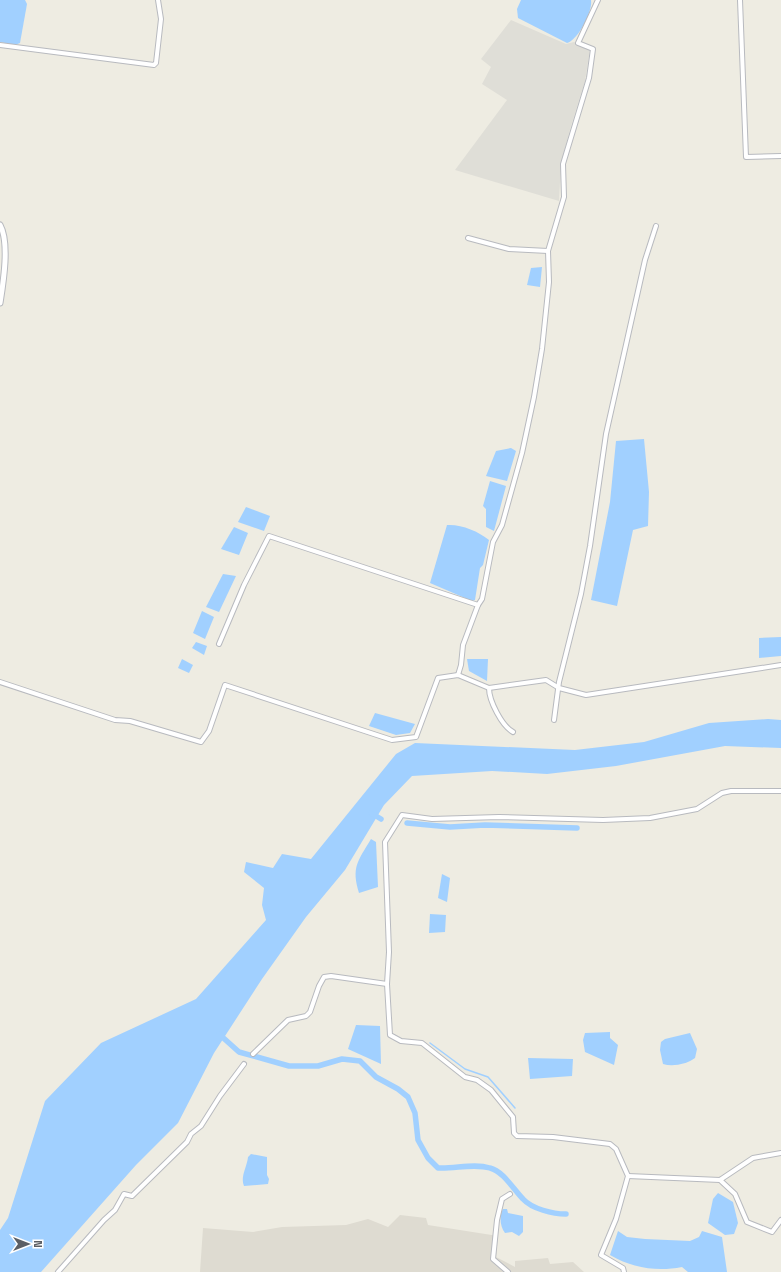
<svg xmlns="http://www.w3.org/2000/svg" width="781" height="1272" font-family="'Space Grotesk',sans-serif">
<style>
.industrial{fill:#dfded7}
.education{fill:#dedbd1}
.water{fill:#a1d0ff}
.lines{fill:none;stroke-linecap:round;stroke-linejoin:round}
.stream{stroke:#a1d0ff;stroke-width:1.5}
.canal{stroke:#a1d0ff;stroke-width:5.5}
.minor-casing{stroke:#b8babf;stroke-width:6}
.tertiary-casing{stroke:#b8babf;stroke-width:7}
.minor{stroke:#fff;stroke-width:4}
.tertiary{stroke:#fff;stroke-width:5}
</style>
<rect width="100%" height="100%" fill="#eeece2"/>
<!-- industrial -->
<polygon class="industrial" points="511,20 566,44 574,42 590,49 585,81 571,126 561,163 559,201 455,170 507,100 482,84 491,67 481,59"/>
<!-- education -->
<polygon class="education" points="400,1215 426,1218 428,1225 498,1236 496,1257 515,1267 515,1261 548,1258 550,1264 573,1262 584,1272 200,1272 203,1228 253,1232 282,1227 346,1225 368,1219 388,1227"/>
<!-- water -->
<g class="water">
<polygon points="0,0 25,0 27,4 20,43 15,45 0,42"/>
<path d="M521,0H591C593,11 578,40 567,43L518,18L517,9Z"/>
<polygon points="542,267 540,287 527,285 531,268"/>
<polygon points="644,439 649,492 648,526 633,530 617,606 591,600 610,502 616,441"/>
<polygon points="511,448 516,451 507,481 486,476 496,451"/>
<polygon points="490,481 506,486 494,531 486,527 486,509 483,506"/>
<polygon points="246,507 270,516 264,531 238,522"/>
<path d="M447,525C461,524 478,531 489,540L483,565L480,568L475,600L472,601L430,583Z"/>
<polygon points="234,527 248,533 239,555 221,549"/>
<polygon points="223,574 236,576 219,612 206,607"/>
<polygon points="202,611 214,617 205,639 193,633"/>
<polygon points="781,637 781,656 759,658 759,638"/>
<polygon points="196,642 207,646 204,655 192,648"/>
<polygon points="182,659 193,665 189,673 178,668"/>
<polygon points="467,659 488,659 487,681 469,671"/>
<polygon points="375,713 415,724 410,733 396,735 369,726"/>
<polygon points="768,719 781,720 781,748 725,746 616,766 547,774 492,771 412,776 384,805 345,870 306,917 262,979 214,1053 178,1123 136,1165 41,1272 0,1272 0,1230 8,1218 45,1101 101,1043 196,999 266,920 262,905 264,888 244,872 246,862 273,868 282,854 311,859 396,754 415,743 575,750 644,742 709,723"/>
<path d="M371,839L376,842L378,887L359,893C351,867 358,861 371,839Z"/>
<polygon points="442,874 450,878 447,902 438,898"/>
<polygon points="430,914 446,915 445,932 429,933"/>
<polygon points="356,1025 380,1026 381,1064 348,1049"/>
<polygon points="610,1032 610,1038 618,1045 614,1065 585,1052 583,1040 585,1033"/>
<path d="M690,1033L697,1049L695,1058C687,1064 673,1067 663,1064L660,1050L661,1042L665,1039Z"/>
<polygon points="528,1058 573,1059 572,1076 530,1079"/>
<path d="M251,1154L267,1157V1175L269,1179L268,1184L244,1186C240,1177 247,1167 248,1157Z"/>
<polygon points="718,1193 733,1202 738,1223 734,1234 725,1235 708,1223 713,1199"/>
<path d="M503,1209H507L508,1213L523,1216V1232L519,1236L512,1232L505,1233C500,1227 499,1215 503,1209Z"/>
<path d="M618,1231L627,1237L645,1239L690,1241L699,1237L702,1231L722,1237L727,1272H688L682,1267C657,1272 632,1268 610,1255Z"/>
</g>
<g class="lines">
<!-- stream -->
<polyline class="stream" points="430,1043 465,1069 488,1077 515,1108"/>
<!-- canal -->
<g class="canal">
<polyline points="371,813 381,819"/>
<polyline points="407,823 450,827 485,825 577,828"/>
<path d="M219,1034L239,1052L289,1066H318L342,1059L360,1061L376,1077L398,1089L408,1097L415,1113L418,1140L428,1158L438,1168C455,1169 474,1163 490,1168C503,1171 514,1190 523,1199C532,1209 553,1214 566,1214"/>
</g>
<!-- minor casing -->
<g class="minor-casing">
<g id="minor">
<polyline points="740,0 746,157 781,156"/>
<polyline points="0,45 154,65 156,63 161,19 158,0"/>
<polyline points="468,238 509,249 548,251"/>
<polyline points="219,644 244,585 269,536 478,605"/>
<polyline points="458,675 461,665 463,645 478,605 482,599 493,542 502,525 522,453 534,397 542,349 549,282 548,251 564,197 563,164 589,78 593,49 578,43 598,0"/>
<polyline points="0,682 115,720 130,721 201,742 209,731 225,685 392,740 416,737 438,678 458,675 489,688 546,680 559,688 586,695 781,665"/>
<path d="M489,688C489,701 502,726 513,732"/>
<polyline points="554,720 559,682 581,594 590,546 606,434 645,260 656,226"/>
<polyline points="253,1054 288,1020 306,1016 310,1012 319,986 324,977 331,976 387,984"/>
<polyline points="628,1176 720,1180 753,1158 781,1153"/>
<polyline points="720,1180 735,1194 747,1222 772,1232 781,1220"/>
<polyline points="58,1272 104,1220 115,1210 124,1194 132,1196 187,1142 191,1134 201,1126 220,1096 244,1064"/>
<polyline points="508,1272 493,1259 497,1220 502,1199 510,1194"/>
<polyline points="624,1272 623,1268 601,1255 616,1219 628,1176 616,1149 610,1144 553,1137 517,1136 514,1133 513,1117 491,1090 477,1080 465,1077 422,1043 401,1041 390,1035 387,984 389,952 385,842 402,815 432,819 499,817 603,820 650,818 697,809 722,793 731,791 781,791"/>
</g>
</g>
<!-- tertiary casing -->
<g class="tertiary-casing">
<path id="tertiary" d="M0,225C10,243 3,284 0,303"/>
</g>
<!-- minor -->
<use href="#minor" class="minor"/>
<!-- tertiary -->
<use href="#tertiary" class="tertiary"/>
</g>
<!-- north arrow -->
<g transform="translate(28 1244) rotate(90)" stroke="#ffffff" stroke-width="3" paint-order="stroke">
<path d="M0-3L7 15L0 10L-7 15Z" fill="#5b5e64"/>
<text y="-6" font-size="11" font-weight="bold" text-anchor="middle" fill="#5b5e64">N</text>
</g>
</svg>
